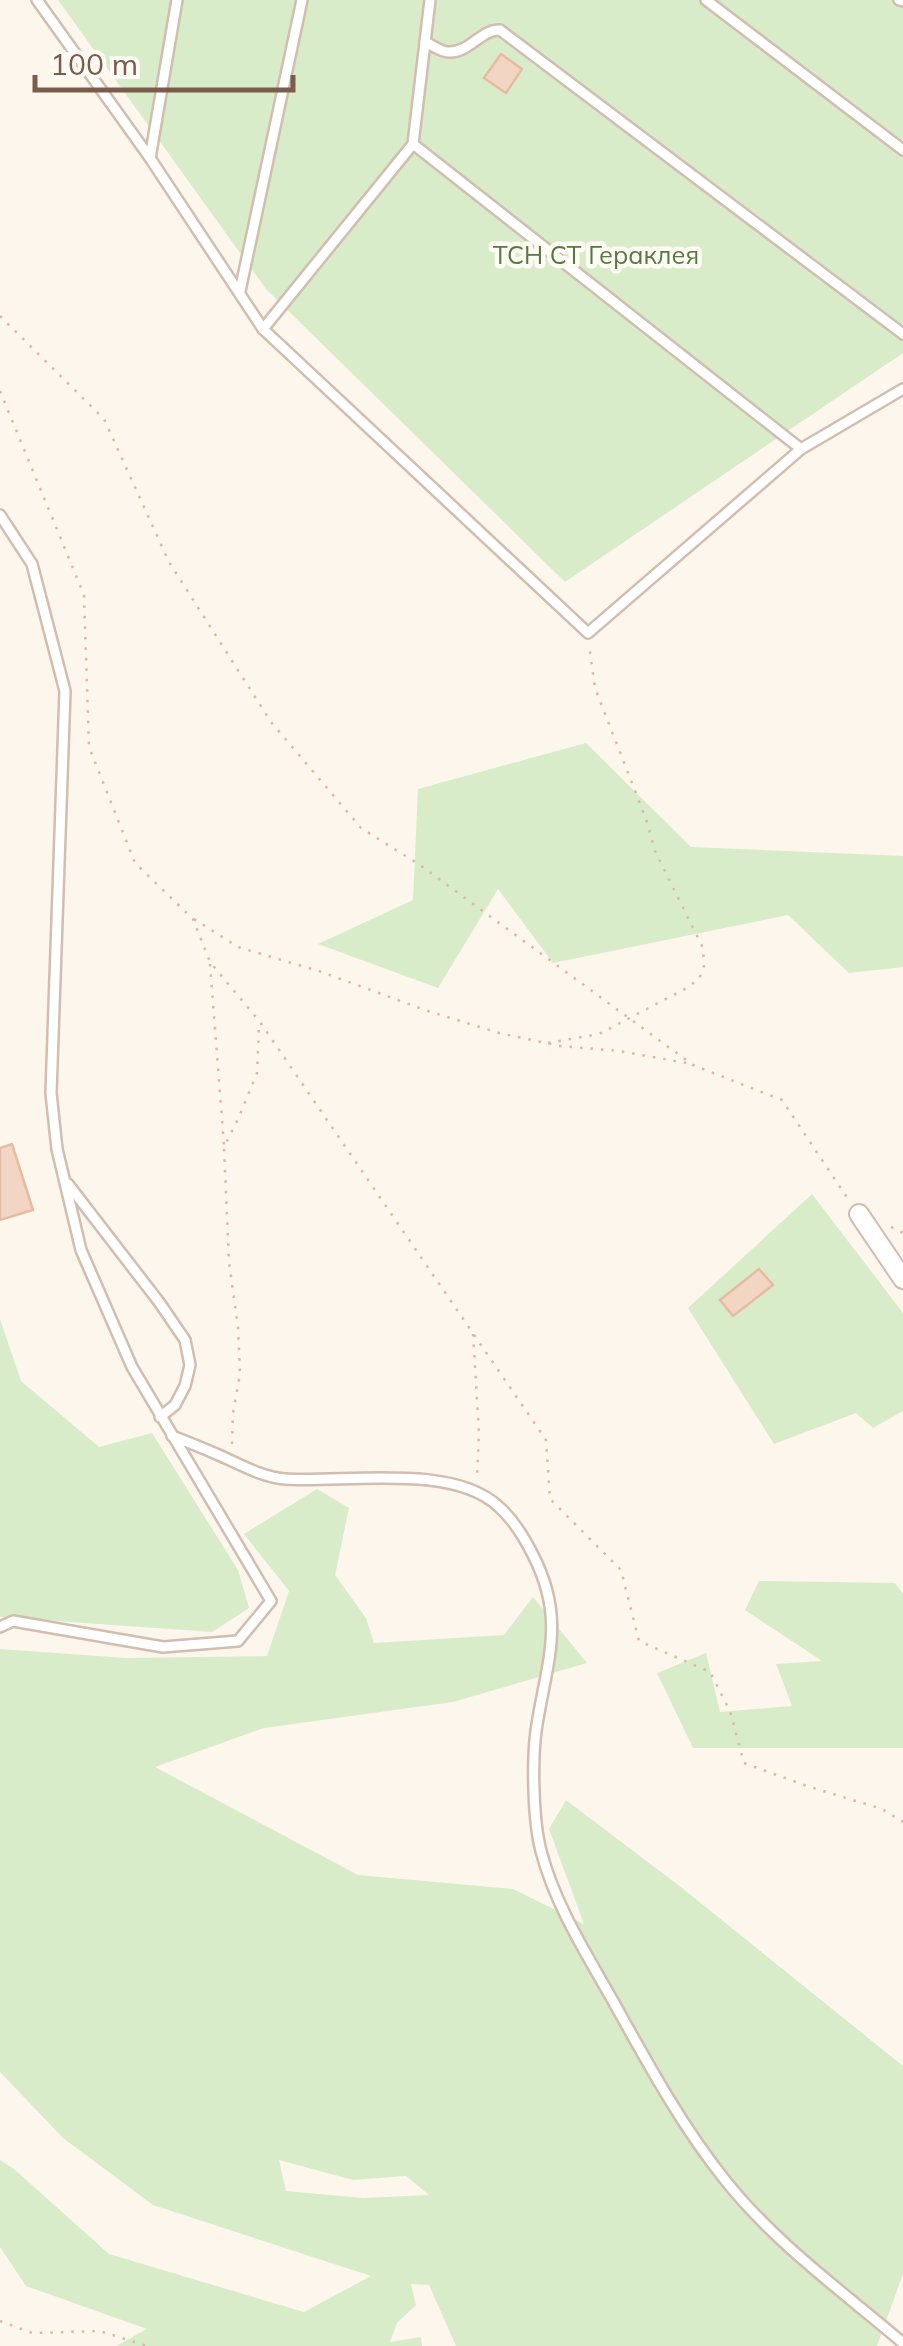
<svg xmlns="http://www.w3.org/2000/svg" width="903" height="2346" font-family="Mulish,sans-serif">
<style>
.green{fill:#d8ecc9;fill-rule:evenodd}
.building{fill:#f3d5c3;stroke:#e6bba3;stroke-width:2.5}
.lines{fill:none;stroke-linecap:round;stroke-linejoin:round}
.service-casing{stroke:#d1beb0;stroke-width:14}
.minor-casing{stroke:#d1beb0;stroke-width:22}
.path{stroke:#d9b8a5;stroke-width:2.5;stroke-dasharray:2.5 8;stroke-linecap:butt}
.service{stroke:#fff;stroke-width:9}
.minor{stroke:#fff;stroke-width:18}
.labels{text-anchor:middle;dominant-baseline:central;stroke-width:9;stroke-linejoin:round;paint-order:stroke}
.park-label{font-size:25px;fill:#537a41;stroke:#fffaf3}
</style>
<rect width="100%" height="100%" fill="#fdf6ec"/>
<!-- green -->
<g class="green">
<polygon points="58,0 903,0 903,353 565,582 266,289"/>
<polygon points="586,743 691,847 903,856 903,967 849,973 788,915 553,963 498,889 438,988 318,944 413,900 418,789"/>
<polygon points="812,1194 903,1313 903,1411 873,1428 856,1413 774,1444 688,1308"/>
<polygon points="0,1319 21,1381 99,1447 152,1433 238,1570 249,1608 212,1632 0,1617"/>
<path d="M317,1489L349,1508L335,1575L366,1618L374,1643L504,1635L533,1597L587,1663L453,1702L264,1728L155,1767L358,1875L513,1889L584,1924L549,1829L566,1800L682,1888L903,2066V2274L877,2346H456L429,2285L411,2284L416,2305L397,2323L390,2342L421,2337L422,2346H116L147,2329L26,2286L0,2247V2160L14,2169L109,2254L304,2312L371,2276L153,2205L63,2138L0,2072V1649L126,1658L267,1656L289,1591L244,1534ZM279,2160L353,2180L406,2176L429,2195L363,2198L286,2191Z"/>
<polygon points="759,1581 895,1583 903,1594 903,1748 693,1748 657,1673 706,1653 720,1712 792,1706 776,1664 822,1661 745,1610"/>
</g>
<!-- building -->
<g class="building">
<polygon points="501,54 522,69 506,93 484,78"/>
<polygon points="12,1144 33,1210 0,1220 0,1148"/>
<polygon points="759,1269 773,1285 733,1316 720,1300"/>
</g>
<g class="lines">
<!-- service casing -->
<g class="service-casing">
<g id="service">
<polyline points="37,0 150,158 263,329 588,633 801,449 903,389"/>
<polyline points="706,0 903,150"/>
<polyline points="899,0 903,1"/>
<path d="M425,42C432,45 441,52 448,52C470,53 481,29 500,30L903,334"/>
<polyline points="413,144 801,449"/>
<polyline points="150,158 177,0"/>
<polyline points="240,291 302,0"/>
<polyline points="263,329 413,144 430,0"/>
<polyline points="0,515 32,564 65,691 51,1093 57,1149 81,1250 132,1367 271,1601 238,1641 163,1647 13,1621 0,1627"/>
<polyline points="68,1184 159,1302 185,1340 190,1365 185,1386 175,1405 160,1417"/>
<path d="M172,1436C188,1442 205,1449 221,1456C241,1465 262,1477 285,1479C344,1483 451,1463 498,1506C513,1519 524,1537 533,1555C567,1621 546,1663 536,1731C532,1762 533,1821 541,1851C555,1905 586,1953 613,2001C647,2062 681,2125 725,2180C775,2243 842,2291 903,2343"/>
</g>
</g>
<!-- minor casing -->
<g class="minor-casing">
<polyline id="minor" points="859,1214 903,1279"/>
</g>
<!-- path -->
<g class="path">
<polyline points="0,316 104,419 169,562 271,722 361,828 420,865 693,1065 782,1100 848,1199"/>
<polyline points="0,391 84,595 89,747 135,863 193,919 210,962 260,1022 546,1440 550,1499 621,1570 639,1641 710,1672 730,1711 744,1763 807,1786 882,1809 903,1822"/>
<polyline points="194,919 238,947 319,971 425,1010 499,1033 560,1046 619,1051 692,1064"/>
<polyline points="210,964 224,1145"/>
<polyline points="548,1043 599,1034 685,989 699,979 704,966 703,948 655,851 646,819 595,688 589,645"/>
<polyline points="891,1227 903,1233"/>
<polyline points="473,1334 479,1433 477,1476"/>
<polyline points="232,1444 233,1413 240,1374 238,1327 229,1262 224,1147 239,1117 257,1073 259,1026"/>
<polyline points="0,2321 32,2333 100,2331 147,2346"/>
</g>
<!-- service -->
<use href="#service" class="service"/>
<!-- minor -->
<use href="#minor" class="minor"/>
</g>
<g class="labels">
<!-- park labels -->
<g class="park-label">
<text x="596" y="254">ТСН СТ Гераклея</text>
</g>
</g>
<!-- scale -->
<path d="M35 75v15h258v-15" fill="none" stroke="#7a5c4d" stroke-width="5"/>
<text x="50" y="75" font-size="30" fill="#7a5c4d" stroke="#fffaf3" stroke-width="8" paint-order="stroke">100 m</text>
</svg>
